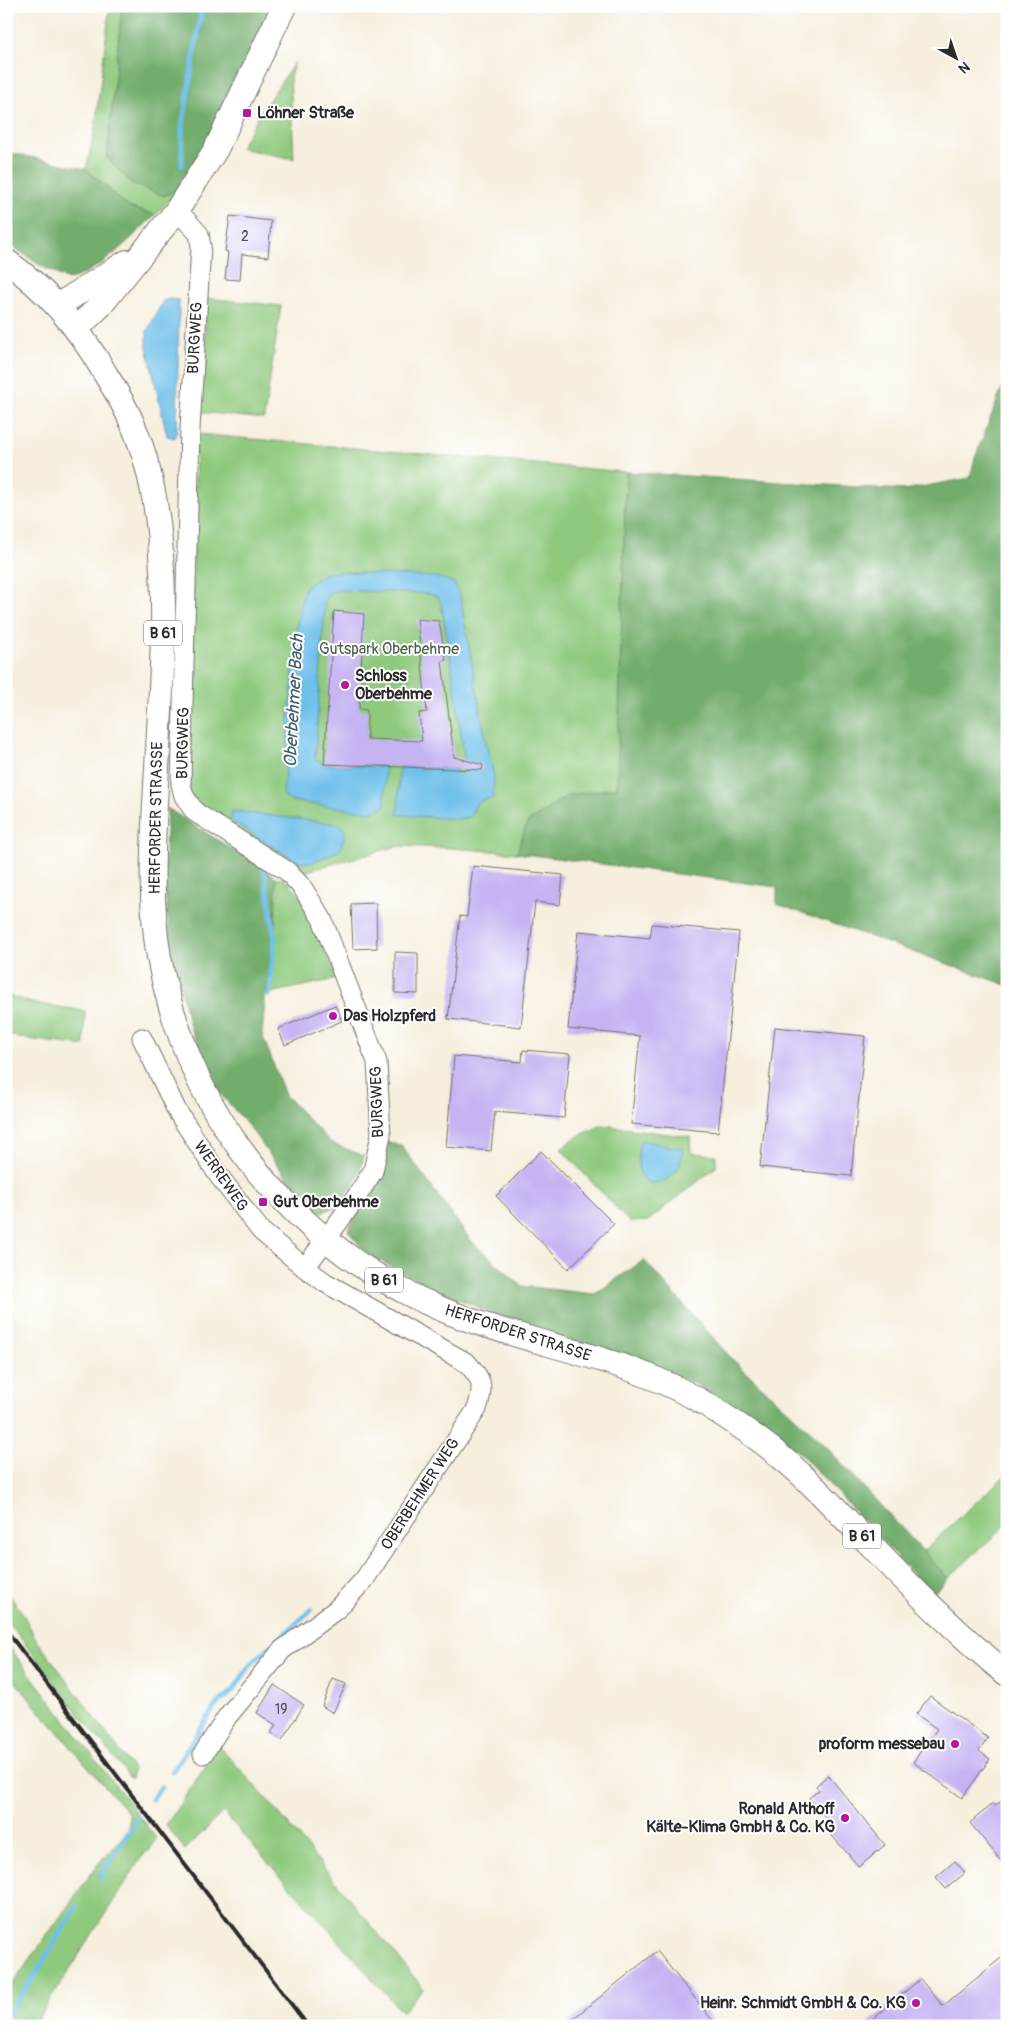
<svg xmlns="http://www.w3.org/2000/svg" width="1013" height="2032" font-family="Pangolin,sans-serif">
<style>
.green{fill:#8fc97e;stroke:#5d7a54}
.forest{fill:#73ad6d;stroke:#4f6c4c}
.water{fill:#6ec0ea;stroke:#4c768a}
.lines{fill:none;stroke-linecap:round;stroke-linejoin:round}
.stream{stroke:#6ec0ea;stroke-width:5}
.building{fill:#c5b3f2}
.minor-casing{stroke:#727069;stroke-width:21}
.major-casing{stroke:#727069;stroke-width:26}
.minor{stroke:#fff;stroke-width:19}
.major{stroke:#fff;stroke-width:24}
.rail{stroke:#2b2b2b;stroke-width:4}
.poi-dot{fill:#b5179e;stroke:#fff;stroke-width:2}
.labels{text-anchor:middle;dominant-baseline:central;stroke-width:4;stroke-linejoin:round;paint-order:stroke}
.number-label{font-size:14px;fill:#524d5d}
.shield{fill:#fff;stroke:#6b6b6b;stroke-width:1}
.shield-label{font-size:15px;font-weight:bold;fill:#2b2b2b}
.poi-label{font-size:16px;font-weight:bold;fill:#2b2b2b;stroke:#fff;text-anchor:start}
.street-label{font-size:16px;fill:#2b2b2b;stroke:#fff}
.park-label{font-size:16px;fill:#4e6248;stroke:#fff}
.water-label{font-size:18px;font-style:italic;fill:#425f6e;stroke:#fff}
</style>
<rect width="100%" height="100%" fill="#fff"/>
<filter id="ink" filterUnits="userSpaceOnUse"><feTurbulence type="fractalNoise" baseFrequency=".02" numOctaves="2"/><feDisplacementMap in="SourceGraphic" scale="10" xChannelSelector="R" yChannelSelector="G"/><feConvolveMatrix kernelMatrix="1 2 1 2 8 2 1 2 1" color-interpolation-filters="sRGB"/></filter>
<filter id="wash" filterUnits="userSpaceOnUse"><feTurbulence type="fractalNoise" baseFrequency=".0096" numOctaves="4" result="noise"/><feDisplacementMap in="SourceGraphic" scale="20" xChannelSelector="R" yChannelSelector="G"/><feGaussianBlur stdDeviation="1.12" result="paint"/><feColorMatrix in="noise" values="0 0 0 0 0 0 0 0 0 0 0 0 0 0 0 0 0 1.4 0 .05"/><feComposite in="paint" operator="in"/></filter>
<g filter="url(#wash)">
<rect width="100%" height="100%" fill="#f6efdd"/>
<!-- green -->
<g class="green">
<polygon points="110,6 122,6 107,158 181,188 155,215 129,207 86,169 94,135"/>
<polygon points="295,62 290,76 294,159 240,148 260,113"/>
<polygon points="207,298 281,306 264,419 200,412"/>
<polygon points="196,434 626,472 617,788 568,795 527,823 517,853 451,848 398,846 300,873 211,817 189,794"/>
<path d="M276,877C279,878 284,879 287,881C308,898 325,954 336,979L266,994L275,939Z"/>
<polygon points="6,995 33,1003 85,1011 84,1046 19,1038 6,1034"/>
<path d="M603,1125L690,1137L691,1153L716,1155V1167L648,1221L629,1222L561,1149C573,1137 588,1131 603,1125Z"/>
<polygon points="1007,1474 1007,1524 948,1578 923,1551"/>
<polygon points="6,1591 22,1612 36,1639 133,1769 131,1779 59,1689 6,1619"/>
<polygon points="6,1643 156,1838 149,1851 145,1852 33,2026 6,2026 6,1993 98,1864 129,1830 129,1814 31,1701 6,1670"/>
<polygon points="219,1746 279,1813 423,1988 402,2012 223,1812 185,1850 166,1825"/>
</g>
<!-- forest -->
<g class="forest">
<polygon points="122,6 275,6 204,155 181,188 164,196 131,183 107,158"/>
<path d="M6,152L86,169L129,207L155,215C129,240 103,269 68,280L38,264L6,242Z"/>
<polygon points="1007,375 1007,985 777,904 777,887 517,853 527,823 568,795 617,788 626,472 904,490 970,478 975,458"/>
<polygon points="167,808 276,877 275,939 266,994 262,1034 285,1095 331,1143 364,1156 359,1176 339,1206 322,1212 308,1207 247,1124 218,1091 191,1030 172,956 164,881"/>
<polygon points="385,1142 401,1145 472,1242 522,1286 595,1294 644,1260 731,1358 821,1441 948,1578 932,1595 800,1453 694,1383 487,1311 436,1290 367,1254 348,1231 364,1201"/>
</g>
<!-- water -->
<g class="water">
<polygon points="169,299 179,300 177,431 175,438 167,436 147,347 147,331 163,301"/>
<path d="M347,572L436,577L453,582L460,596L487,747L494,775L493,798C476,800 477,802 470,817L459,819L398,815L399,767L455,769L458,772L463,773L466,770L449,647L441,604L438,597L429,594L339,590L329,593L325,600L315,759L324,764L385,767V806L371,812L290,801L283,795L298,615L305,587L326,573Z"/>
<polygon points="232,811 338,824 346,831 340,850 311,863 296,861 230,820"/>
<path d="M641,1140L683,1149C682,1155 681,1162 678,1168C666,1187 639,1191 638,1163C638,1154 638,1148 641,1140Z"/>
</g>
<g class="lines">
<!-- stream -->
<g class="stream">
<polyline points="182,165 182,129 202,6"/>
<polyline points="264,866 275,939 269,995"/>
<polyline points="172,1772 216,1705 233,1691 250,1665 311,1610"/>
<polyline points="152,1799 161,1787"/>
<polyline points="100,1877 138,1818"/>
<polyline points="8,2014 33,1978 76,1907"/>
</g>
</g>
<g id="blocks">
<!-- building -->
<g class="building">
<polygon points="230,216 271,221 268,257 242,254 240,280 225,279 228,252 225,251"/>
<polygon points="334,611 364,614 359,709 367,710 367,739 422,741 419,713 427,712 417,619 439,621 446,660 442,661 454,757 483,765 482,770 324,764"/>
<polygon points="473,866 563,875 560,905 535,902 521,1027 448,1019 460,916 467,917"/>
<polygon points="376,903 377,948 353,949 351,904"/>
<polygon points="652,924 739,932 718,1132 631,1124 640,1036 568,1029 578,931 650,938"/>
<polygon points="395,952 418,953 418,994 395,993"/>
<polygon points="335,1005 342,1021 285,1045 278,1029"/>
<polygon points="775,1027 865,1036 851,1176 760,1167"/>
<polygon points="523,1050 570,1054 564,1118 495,1112 491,1151 446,1147 454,1056 522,1062"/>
<polygon points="541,1151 614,1224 568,1269 496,1196"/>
<polygon points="333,1679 346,1684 333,1713 322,1706"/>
<polygon points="274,1685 304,1705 282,1740 271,1733 276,1725 257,1713"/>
<polygon points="930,1696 988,1738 979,1751 990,1759 962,1798 913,1762 937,1729 916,1714"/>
<polygon points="828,1775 885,1845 859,1867 828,1831 833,1826 809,1798 819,1790 816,1786"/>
<polygon points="1007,1797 1007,1868 970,1823 993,1803 995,1806"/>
<polygon points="955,1861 965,1873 946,1889 936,1877"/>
<polygon points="657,1951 717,2026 564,2026"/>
<polygon points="1007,1953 1007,2026 865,2026 920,1979 943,2006"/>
</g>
</g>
</g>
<g filter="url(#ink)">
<use href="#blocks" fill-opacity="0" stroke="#727069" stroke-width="1"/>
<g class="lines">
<!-- minor casing -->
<g class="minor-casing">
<g id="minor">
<polyline points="142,1038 177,1111 219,1176 261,1231 305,1268 353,1202 373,1171 381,1135 377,1062 322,919 302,887 287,871 195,812 184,796 181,784 190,429 201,246 199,234 177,210"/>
<path d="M203,1754L227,1717L282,1650L337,1609L364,1580L477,1409C484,1386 483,1380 467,1363L326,1283L305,1268"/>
</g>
</g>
<!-- major casing -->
<g class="major-casing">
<g id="major">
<path d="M6,261C48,290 81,331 106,375C116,391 126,408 133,425C160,488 164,565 163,632C162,683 159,734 156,785C153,842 149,901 159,957C164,985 172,1013 182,1040C229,1169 338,1273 467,1319C548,1348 635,1360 709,1406C736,1423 763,1441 787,1462C811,1482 833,1506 855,1529C904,1579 952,1630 1007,1674"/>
<polyline points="57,306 127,262"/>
<polyline points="76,329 101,305 177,210 216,149 284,6"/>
</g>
</g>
<!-- minor -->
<use href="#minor" class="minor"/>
<!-- major -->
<use href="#major" class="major"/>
<!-- rail -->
<polyline class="rail" points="6,1630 308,2026"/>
</g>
</g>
<!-- markers -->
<g class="poi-dot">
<rect x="242" y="108" width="10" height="10" rx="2.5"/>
<circle cx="345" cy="685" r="5"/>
<circle cx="333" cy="1016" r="5"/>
<rect x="258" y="1197" width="10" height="10" rx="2.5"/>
<circle cx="955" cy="1744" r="5"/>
<circle cx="845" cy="1818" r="5"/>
<circle cx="916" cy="2003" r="5"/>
</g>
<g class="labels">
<!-- number labels -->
<g class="number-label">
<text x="245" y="236">2</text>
<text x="281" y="1709">19</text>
</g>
<!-- shield labels -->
<g class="shield">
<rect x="144" y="620.5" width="38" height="25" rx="4"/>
<rect x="365" y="1267.5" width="38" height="25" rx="4"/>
<rect x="843" y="1523.5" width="38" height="25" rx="4"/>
</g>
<g class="shield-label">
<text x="163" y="633">B 61</text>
<text x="384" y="1280">B 61</text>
<text x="862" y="1536">B 61</text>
</g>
<!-- poi labels -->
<g class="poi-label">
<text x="257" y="113">Löhner Straße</text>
<text x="355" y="676">Schloss<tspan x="355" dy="18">Oberbehme</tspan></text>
<text x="343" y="1016">Das Holzpferd</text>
<text x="273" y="1202">Gut Oberbehme</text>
<text x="945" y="1744" text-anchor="end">proform messebau</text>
<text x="835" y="1809" text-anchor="end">Ronald Althoff<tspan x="835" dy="18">Kälte-Klima GmbH &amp; Co. KG</tspan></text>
<text x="906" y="2003" text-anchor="end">Heinr. Schmidt GmbH &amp; Co. KG</text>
</g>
<!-- street labels -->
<g class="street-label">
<text transform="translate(195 338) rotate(-87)">BURGWEG</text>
<text transform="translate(183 743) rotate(-89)">BURGWEG</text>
<text transform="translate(156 818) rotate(-89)">HERFORDER STRASSE</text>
<text transform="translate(377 1102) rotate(-92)">BURGWEG</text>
<text transform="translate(221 1176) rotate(55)">WERREWEG</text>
<text transform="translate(518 1333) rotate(18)">HERFORDER STRASSE</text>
<text transform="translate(420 1494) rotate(-57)">OBERBEHMER WEG</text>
</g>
<!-- park labels -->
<g class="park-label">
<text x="389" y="649">Gutspark Oberbehme</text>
</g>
<!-- water labels -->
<g class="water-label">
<text transform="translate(294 701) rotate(-87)">Oberbehmer Bach</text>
</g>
</g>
<!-- margin -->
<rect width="1013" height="2032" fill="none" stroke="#fff" stroke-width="25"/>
<!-- north arrow -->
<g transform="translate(956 58) rotate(140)" stroke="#ffffff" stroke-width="4" paint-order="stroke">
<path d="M0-4L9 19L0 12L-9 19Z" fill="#2b2b2b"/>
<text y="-8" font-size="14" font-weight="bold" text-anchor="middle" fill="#2b2b2b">N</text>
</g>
</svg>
